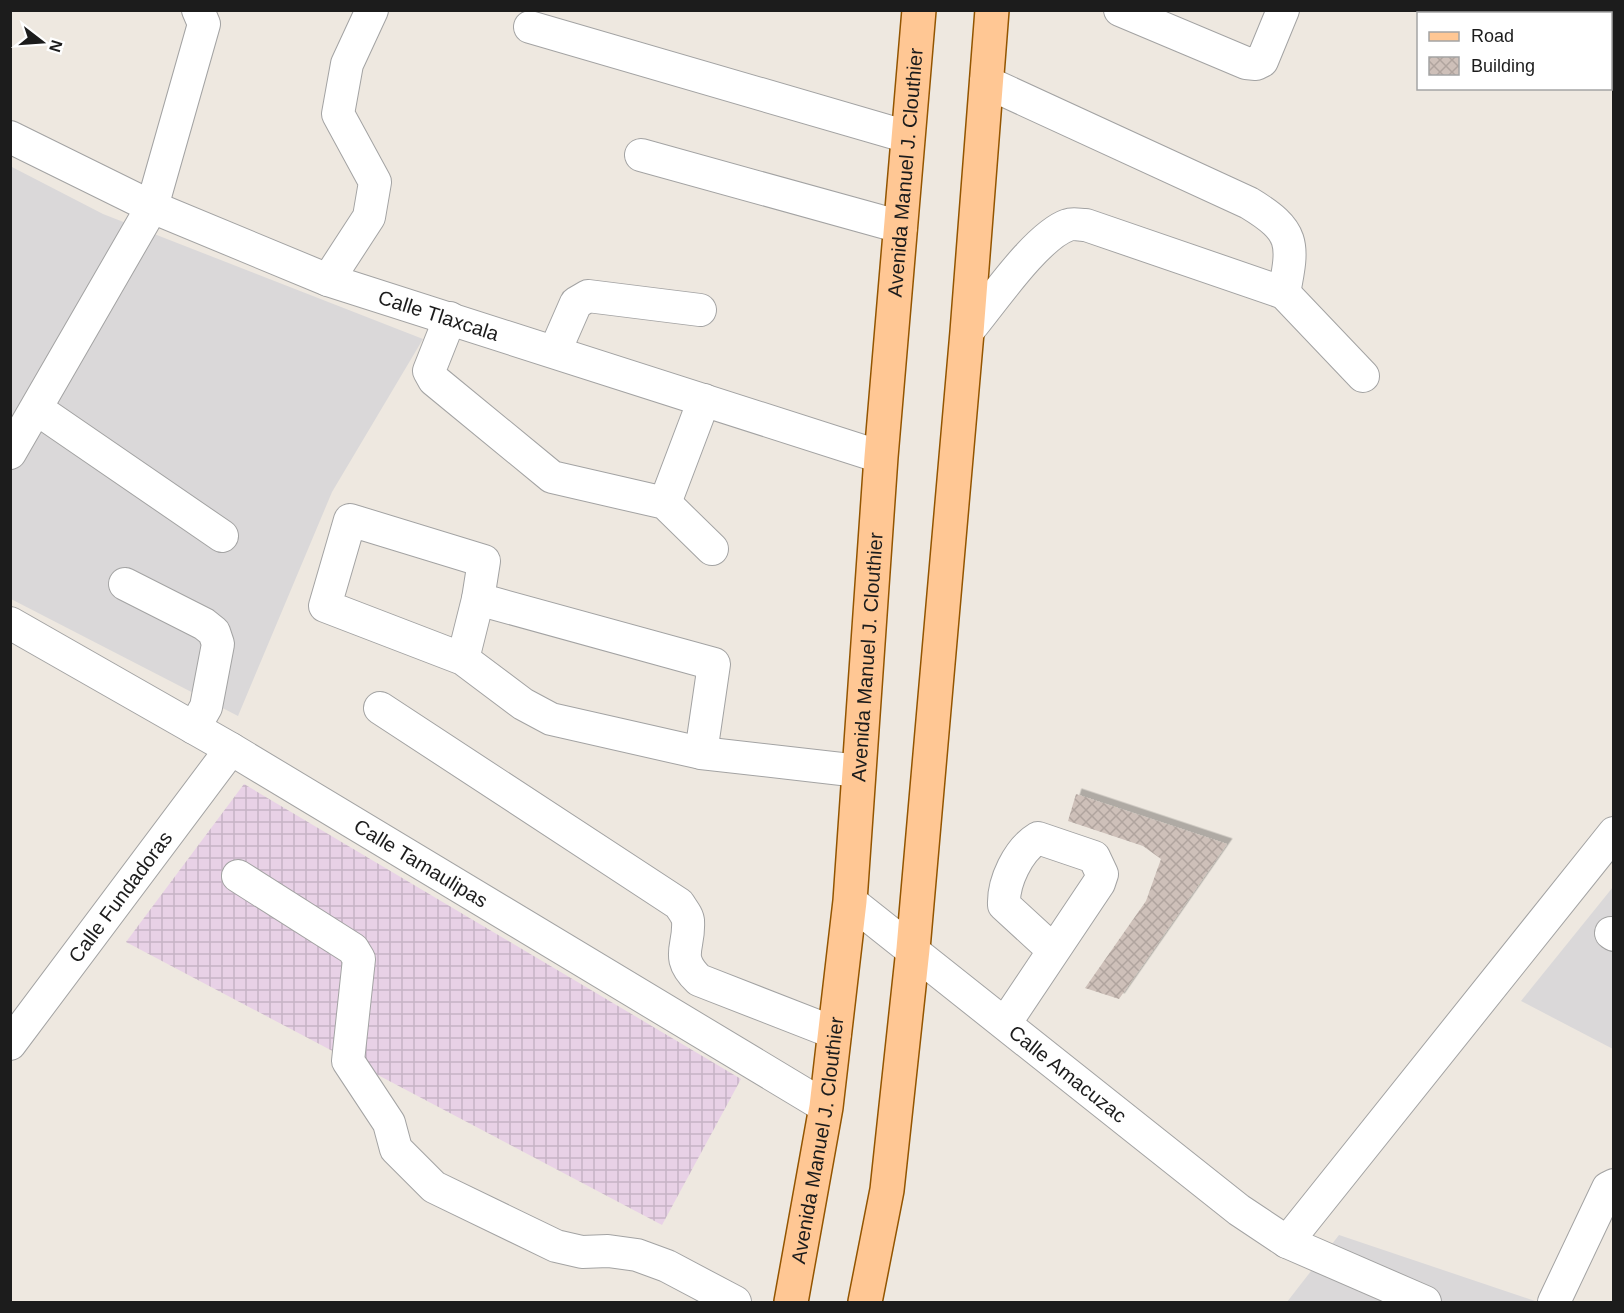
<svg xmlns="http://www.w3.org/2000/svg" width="1624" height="1313" font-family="Helvetica,sans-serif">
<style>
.residential{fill:#dad8d9}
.industrial{fill:url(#industrial-grid)}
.building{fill:url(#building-cross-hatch);filter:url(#shadow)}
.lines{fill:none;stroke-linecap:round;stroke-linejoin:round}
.minor-casing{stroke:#a3a3a3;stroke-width:34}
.major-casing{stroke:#935500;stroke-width:36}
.minor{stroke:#fff;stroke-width:32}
.major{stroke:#ffc794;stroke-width:33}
.labels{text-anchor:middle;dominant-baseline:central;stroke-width:4.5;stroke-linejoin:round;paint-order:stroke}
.street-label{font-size:20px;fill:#1c1c1c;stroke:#fff}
</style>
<defs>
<pattern id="industrial-grid" width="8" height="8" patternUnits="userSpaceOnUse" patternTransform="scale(1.5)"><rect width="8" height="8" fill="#e8d1e6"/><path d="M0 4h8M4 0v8" fill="none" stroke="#c6b3c5"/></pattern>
<pattern id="building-cross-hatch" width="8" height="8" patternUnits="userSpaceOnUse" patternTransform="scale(1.5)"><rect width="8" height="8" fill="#cec0b9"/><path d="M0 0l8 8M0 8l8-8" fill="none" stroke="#b0a49e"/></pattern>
<filter id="shadow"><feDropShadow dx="5.5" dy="-5.5" stdDeviation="0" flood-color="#0004"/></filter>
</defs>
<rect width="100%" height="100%" fill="#eee8e0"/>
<!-- residential -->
<g class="residential">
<polygon points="10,166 103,214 423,339 332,492 238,716 11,599"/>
<polygon points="1613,887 1613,1049 1521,1001"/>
<polygon points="1339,1235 1538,1302 1287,1302"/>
</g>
<!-- industrial -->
<polygon class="industrial" points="244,784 741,1079 662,1225 126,942"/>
<!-- building -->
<polygon class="building" points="1076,794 1227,844 1119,999 1085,988 1146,901 1161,859 1143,846 1068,821"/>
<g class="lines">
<!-- minor casing -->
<g class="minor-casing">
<g id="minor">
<polyline points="1120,10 1246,63 1256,64 1262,61 1283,10"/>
<polyline points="530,27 908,137"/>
<path d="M986,82L1249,203C1295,231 1294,243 1284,293"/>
<path id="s1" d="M10,137L152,207L328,280L881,457"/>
<polyline points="641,155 901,227"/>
<polyline points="328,280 369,217 375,182 338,114 347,64 372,10"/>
<polyline points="450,318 429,371 434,380 552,477 665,503 712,549"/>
<path d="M967,332C990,305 1036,236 1068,225C1073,223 1080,225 1086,225L1284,293L1363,376"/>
<polyline points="555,351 576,303 588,296 700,310"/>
<polyline points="37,409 222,536"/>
<polyline points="10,453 152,207 204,24 198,10"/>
<polyline points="665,503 704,400"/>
<polyline points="125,584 204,624 214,632 218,644 206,707 194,728"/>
<polyline points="478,599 714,664 701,753"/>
<path id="s2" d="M10,623L231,749L826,1107"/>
<polyline points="463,659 478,599 484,561 350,520 325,606 463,659 523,704 551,719 701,753 859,771"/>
<path d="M380,708L679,904C682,909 688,916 688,921C690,948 674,956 699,980L835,1033"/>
<polyline points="238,876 353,949 359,959 348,1061 389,1123 396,1149 434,1187 556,1246 582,1252 608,1251 637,1255 667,1266 735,1302"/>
<path id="s3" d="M850,901L1239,1210L1287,1242L1425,1302"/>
<polyline points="1611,933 1614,935"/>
<path d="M1006,1022L1099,883L1102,874L1094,857L1038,838C1018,850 1003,882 1004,905L1053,950"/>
<path id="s4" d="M10,1044L231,749"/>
<polyline points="1287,1242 1614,833"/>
<polyline points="1554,1302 1608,1188 1614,1185"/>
</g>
</g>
<!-- major casing -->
<g class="major-casing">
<g id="major">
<path id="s5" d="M791,1302L826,1107L850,901L881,457L919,10"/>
<polyline points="865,1302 887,1190 913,949 967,332 992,10"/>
</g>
</g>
<!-- minor -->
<use href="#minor" class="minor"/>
<!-- major -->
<use href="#major" class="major"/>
</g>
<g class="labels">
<!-- street labels -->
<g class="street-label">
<text stroke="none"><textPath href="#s5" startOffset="1136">Avenida Manuel J. Clouthier</textPath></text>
<text stroke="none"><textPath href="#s1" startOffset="465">Calle Tlaxcala</textPath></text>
<text stroke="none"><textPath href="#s5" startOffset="650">Avenida Manuel J. Clouthier</textPath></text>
<text stroke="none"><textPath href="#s2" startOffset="476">Calle Tamaulipas</textPath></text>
<text stroke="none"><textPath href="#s4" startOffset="184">Calle Fundadoras</textPath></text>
<text stroke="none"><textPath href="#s3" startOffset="278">Calle Amacuzac</textPath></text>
<text stroke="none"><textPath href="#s5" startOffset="164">Avenida Manuel J. Clouthier</textPath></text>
</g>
</g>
<!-- border -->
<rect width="1624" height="1313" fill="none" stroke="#1c1c1c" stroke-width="24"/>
<!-- legend -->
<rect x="1417" y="12" width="195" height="78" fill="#ffffff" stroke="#a4a4a4" stroke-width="1.5"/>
<rect x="1429" y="32" width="30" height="9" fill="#ffc794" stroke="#a4a4a4" stroke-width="1.5"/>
<text x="1471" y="42" font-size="18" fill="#1c1c1c">Road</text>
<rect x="1429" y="57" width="30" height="18" fill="url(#building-cross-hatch)" stroke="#a4a4a4" stroke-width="1.5"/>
<text x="1471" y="72" font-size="18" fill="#1c1c1c">Building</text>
<!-- north arrow -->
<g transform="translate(42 42) rotate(107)" stroke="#ffffff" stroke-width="4.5" paint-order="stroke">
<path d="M0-4.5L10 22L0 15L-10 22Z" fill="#1c1c1c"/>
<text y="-9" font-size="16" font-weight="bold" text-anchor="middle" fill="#1c1c1c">N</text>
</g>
</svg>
